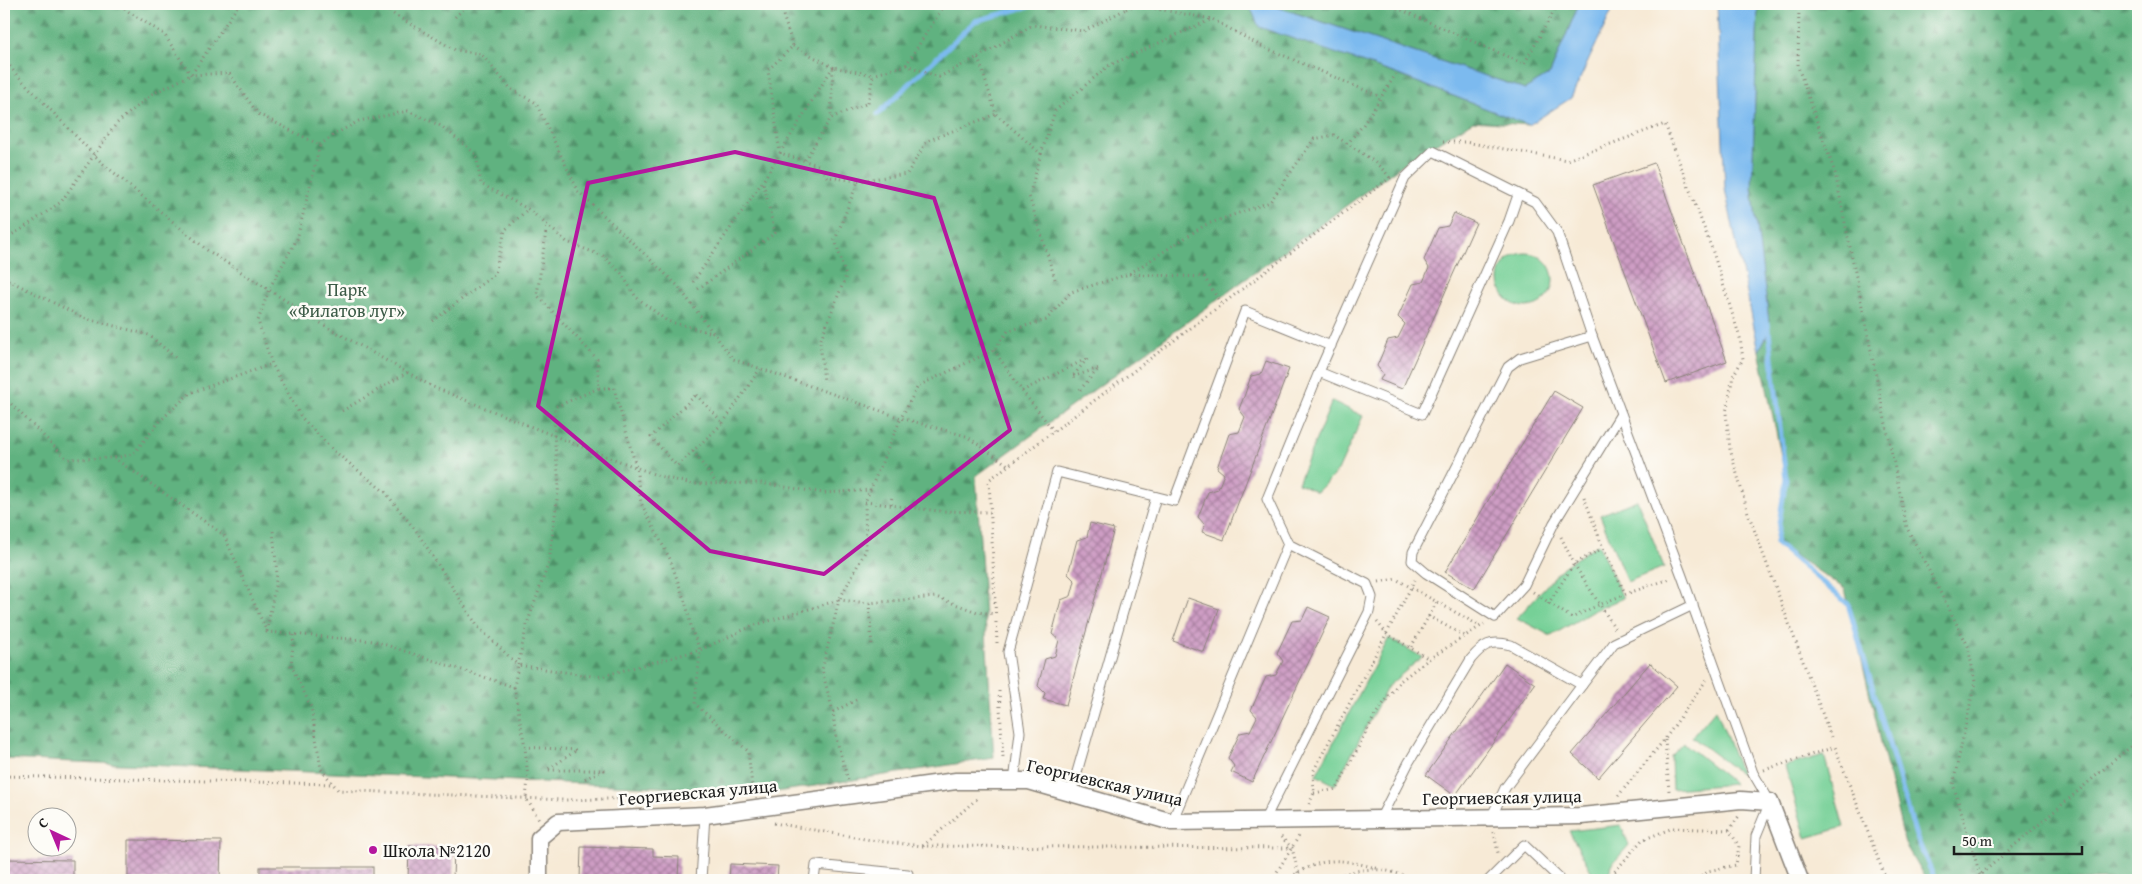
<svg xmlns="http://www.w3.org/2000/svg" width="2142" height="884" font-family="'Gentium Book Plus',serif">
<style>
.green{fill:#76d097;stroke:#49765a}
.forest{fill:url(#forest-firs);stroke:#3e674e}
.water{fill:#7bbaef;stroke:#4c6b86}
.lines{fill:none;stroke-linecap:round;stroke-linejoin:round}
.stream{stroke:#7bbaef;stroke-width:5}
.building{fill:url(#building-cross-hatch)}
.lane-casing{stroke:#8a8379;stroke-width:11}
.street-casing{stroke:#8a8379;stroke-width:19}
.path{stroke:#8a8379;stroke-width:3;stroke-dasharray:1 4;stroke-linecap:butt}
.lane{stroke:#fff;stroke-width:9}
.street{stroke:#fff;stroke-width:16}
.marked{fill:none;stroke:#b5179e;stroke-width:4;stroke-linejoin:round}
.poi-dot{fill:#b5179e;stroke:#fdfcf7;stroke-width:2}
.labels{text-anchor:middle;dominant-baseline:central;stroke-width:5;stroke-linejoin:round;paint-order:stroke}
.park-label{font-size:18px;fill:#3c5b47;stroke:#fdfcf7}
.street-label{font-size:18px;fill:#1c1c1c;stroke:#fdfcf7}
.poi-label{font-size:18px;fill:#1c1c1c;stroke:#fdfcf7;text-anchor:start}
</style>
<defs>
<pattern id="forest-firs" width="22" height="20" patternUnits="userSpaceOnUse" patternTransform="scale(1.25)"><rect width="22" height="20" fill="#60b280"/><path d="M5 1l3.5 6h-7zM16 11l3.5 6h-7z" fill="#4e9068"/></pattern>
<pattern id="building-cross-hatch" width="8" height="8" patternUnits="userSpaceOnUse" patternTransform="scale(1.25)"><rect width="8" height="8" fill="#ce9dc4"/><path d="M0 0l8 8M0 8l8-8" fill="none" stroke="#a67f9e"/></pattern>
</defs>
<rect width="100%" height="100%" fill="#fdfcf7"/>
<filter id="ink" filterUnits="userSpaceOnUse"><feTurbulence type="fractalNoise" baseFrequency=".02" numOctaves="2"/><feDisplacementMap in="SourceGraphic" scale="10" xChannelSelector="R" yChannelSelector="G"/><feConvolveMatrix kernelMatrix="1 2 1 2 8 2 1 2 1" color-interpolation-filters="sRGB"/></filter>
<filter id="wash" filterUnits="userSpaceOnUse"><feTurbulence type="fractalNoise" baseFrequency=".0096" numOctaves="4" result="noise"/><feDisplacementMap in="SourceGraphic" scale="20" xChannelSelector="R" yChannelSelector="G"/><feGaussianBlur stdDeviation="1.12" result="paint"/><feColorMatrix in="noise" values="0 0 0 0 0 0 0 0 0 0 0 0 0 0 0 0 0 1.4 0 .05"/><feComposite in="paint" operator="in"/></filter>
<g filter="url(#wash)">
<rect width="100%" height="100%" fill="#f7ead6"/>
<!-- green -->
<g class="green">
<circle cx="1526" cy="280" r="27"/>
<polygon points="1332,401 1363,416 1338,471 1317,492 1298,483"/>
<polygon points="1637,500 1664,567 1627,582 1600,515"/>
<polygon points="1598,544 1623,598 1593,611 1551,636 1517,618 1563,567"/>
<polygon points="1389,638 1422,657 1388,686 1335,785 1316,775"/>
<polygon points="1716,709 1741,774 1692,737"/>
<polygon points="1684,743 1735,784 1672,789 1671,756"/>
<polygon points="1824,755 1844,827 1806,838 1785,766"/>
<polygon points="1621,825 1629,845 1614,862 1605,880 1596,880 1569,831"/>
</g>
<!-- forest -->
<g class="forest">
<polygon points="4,4 1249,4 1260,27 1396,74 1529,125 1473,121 1409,160 976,476 994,758 776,792 4,759"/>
<polygon points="1268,4 1579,4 1550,74 1525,89"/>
<polygon points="1758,4 2138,4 2138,880 1926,880 1905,844 1845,589 1776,543 1786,479 1759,351 1770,329 1752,188"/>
</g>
<!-- water -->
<g class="water">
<polygon points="1249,4 1268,4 1525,89 1550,74 1579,4 1615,4 1571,98 1529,125 1396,74 1259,27"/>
<polygon points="1717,4 1758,4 1752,188 1770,329 1759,351 1725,189"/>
</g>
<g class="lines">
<!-- stream -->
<g class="stream">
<polyline points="878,114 975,21 1038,4"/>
<polyline points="1768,323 1786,479 1776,543 1848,604 1916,836 1935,880"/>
</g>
</g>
<g id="blocks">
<!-- building -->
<g class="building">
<polygon points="1654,163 1727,361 1666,383 1593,185"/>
<polygon points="1454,213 1476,223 1402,389 1380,380 1383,374 1377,366 1388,340 1398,338 1405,324 1398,317 1413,284 1423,282 1429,268 1424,260 1438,228 1448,226"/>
<polygon points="1266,361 1289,369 1224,540 1202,532 1205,525 1198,517 1208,492 1218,489 1224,474 1217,468 1229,434 1239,432 1245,417 1239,409 1245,394 1251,376 1261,374"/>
<polygon points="1554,391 1583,408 1474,589 1445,572"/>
<polygon points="1090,523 1114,529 1066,705 1043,699 1045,693 1038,686 1045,659 1055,656 1059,640 1052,634 1061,600 1071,596 1075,581 1068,574 1077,540 1087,537"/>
<polygon points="1188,598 1219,609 1204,652 1173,641"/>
<polygon points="1308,607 1330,617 1252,782 1231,772 1234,766 1228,758 1240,733 1250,731 1257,717 1251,710 1266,677 1276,675 1283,661 1277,653 1292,621 1302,620"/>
<polygon points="1505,663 1535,684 1455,796 1426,775"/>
<polygon points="1650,663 1677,686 1598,778 1572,754"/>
<polygon points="128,840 221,841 220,880 128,880"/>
<polygon points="409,846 454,847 453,880 408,880"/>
<polygon points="581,847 653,849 653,856 679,857 678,880 580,880"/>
<polygon points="4,859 73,860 73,880 4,880"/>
<polygon points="730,864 778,866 777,880 729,880"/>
<rect x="260" y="867" width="113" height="13"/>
</g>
</g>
</g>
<g filter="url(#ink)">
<use href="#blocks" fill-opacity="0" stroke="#8a8379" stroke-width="1"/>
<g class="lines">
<!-- lane casing -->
<g class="lane-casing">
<g id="lane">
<polyline points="1592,336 1520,358 1508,367 1413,552 1412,561 1426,573 1495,617 1524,585 1554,523 1621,414"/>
<polyline points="1319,372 1422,414 1509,221 1518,195"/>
<polyline points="1014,782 1020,732 1008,652 1057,472 1174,501 1245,311 1331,346"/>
<polyline points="1071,793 1156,497"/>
<polyline points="1491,818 1505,788 1582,685"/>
<path d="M1380,819L1409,762L1471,659C1484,644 1490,640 1511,645L1582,685L1614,643L1693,605"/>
<polyline points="1264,821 1369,612 1372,597 1367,584 1288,544"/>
<polyline points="1172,822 1288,544 1267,499 1319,372 1405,178 1433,151 1535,202 1557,232 1592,336 1682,576 1748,759 1753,773 1770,802 1756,836 1754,880"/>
<polyline points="701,880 705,815"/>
<polyline points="814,880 816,865 908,874 908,880"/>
<polyline points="1489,880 1524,845 1561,880"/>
</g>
</g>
<!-- street casing -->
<g class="street-casing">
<polyline id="street" points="539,880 539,838 558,822 705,815 956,781 1029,781 1172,822 1581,816 1741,800 1770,802 1800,880"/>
</g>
<!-- path -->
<g class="path">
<polyline points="122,4 126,10 164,34 191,75 229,73 258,114 320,145 297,239 269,289 258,321 272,364 301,417 334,451 385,492 417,532 478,627 518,665"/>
<path d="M376,4L455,50L481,54L511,89L536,103L578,191L677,285L733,359L901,418L918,386L994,350L1008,331L1046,320L1071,292L1129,274L1205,225L1270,202L1314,139L1334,135C1353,148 1377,160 1390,178"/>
<polyline points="775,4 781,9 781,4"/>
<polyline points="1126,4 1126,9 1135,5 1212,19"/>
<polyline points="1388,4 1524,64 1558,4"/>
<polyline points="1799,4 1798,67 1835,173 1907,528 1968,646 1975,682 1953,784 1980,875 1984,880"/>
<polyline points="455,17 469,4"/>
<polyline points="793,46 833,67 780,153 818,165 827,177 858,181 835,240 846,276 820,341 824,382"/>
<polyline points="978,57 1033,25 1084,31 1126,9"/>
<polyline points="4,58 15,73 101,162 207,250 322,324 433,387 577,445 659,476 692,484 760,483 824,493 871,490"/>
<polyline points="906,65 945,4"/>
<polyline points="996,114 1041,154 1029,196 1055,279"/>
<polyline points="1443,142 1465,142 1538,155"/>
<polyline points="1347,144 1363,125 1396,74"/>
<polyline points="320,145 335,134 359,121 408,111 441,126 476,154 481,184 528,209 567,242 603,256 621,273 636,297 667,321 713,333"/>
<polyline points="1041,154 1055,111 1108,66 1212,19 1259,45 1381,97"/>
<polyline points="1543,156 1567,160 1665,124 1712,249 1740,338 1743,359 1733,376 1726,413 1730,449 1748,513 1831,737"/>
<polyline points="805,160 831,118 868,103 873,75 833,67 831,118"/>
<polyline points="858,181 907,174 927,141 996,114 978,57 939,77 906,65 873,75"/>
<polyline points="4,239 22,229 61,202 116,124 152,94 191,75 239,4"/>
<polyline points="1129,274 1204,277 1222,305"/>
<polyline points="4,278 84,318 149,335 178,360"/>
<polyline points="693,282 763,181 780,153 768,70 793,46 781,9"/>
<polyline points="698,289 775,233 763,182"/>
<polyline points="433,321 495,274 505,230 528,209"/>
<polyline points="994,350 1022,391 1054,431"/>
<polyline points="599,388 614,388 636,467 641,503 670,559 687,608 692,631 700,650 695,704 748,751 752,786"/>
<polyline points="1022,391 1088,358 1072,377 1099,368 1078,392"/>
<polygon points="696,395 723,423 677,466 651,437"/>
<polyline points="4,397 67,459 114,458 224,535 267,632 374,641 514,687 518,665 598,677 700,650 752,626 839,600 866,550 865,502 901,418 966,436 1008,465"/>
<polyline points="342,411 408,372"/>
<polyline points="723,423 760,369"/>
<polyline points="693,451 716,483"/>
<polyline points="115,458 133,454 161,420 190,393 272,364"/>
<polyline points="1584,497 1603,548 1625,593"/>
<polyline points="865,502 938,511 990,512"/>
<polyline points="891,504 892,495"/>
<polyline points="1561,537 1574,564 1616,630"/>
<polyline points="1379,582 1396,579 1437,602 1411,647"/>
<path d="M1533,592L1572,618C1604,601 1636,590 1670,579"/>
<polyline points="1437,602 1480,626"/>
<polyline points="869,603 872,646"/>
<polyline points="1548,604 1574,564 1603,548"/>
<polyline points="1428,616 1465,636"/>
<polyline points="1377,622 1387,634 1429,659"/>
<polyline points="267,631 277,574 273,530"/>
<polyline points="294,635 291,665 311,707 321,769 338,790 564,800 690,797"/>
<polyline points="997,643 989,480 1391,177"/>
<polyline points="518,665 527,624 549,562 559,484 554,435 555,407 599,388 597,359 537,295 547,225"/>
<polyline points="514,687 525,747 528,779 526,798 539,819"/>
<polyline points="999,691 1003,757"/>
<polyline points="833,712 858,699"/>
<polyline points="1665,740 1669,791"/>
<polyline points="525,747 577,750 547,770 604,770 582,780"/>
<polyline points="1764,770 1835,747 1884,874 1890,880"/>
<polyline points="4,776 332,784"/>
<polyline points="848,780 836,738 833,712 822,670 839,600 869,603 936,597 977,612 995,614"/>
<polyline points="1314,793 1337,789 1375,715 1400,681 1429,659 1484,624"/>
<polyline points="1618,796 1665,739 1707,679"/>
<polyline points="1309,804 1314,793 1313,772 1415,580"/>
<polyline points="774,823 877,841 923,846 1292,848"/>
<polyline points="1729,830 1739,816"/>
<polyline points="1494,832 1498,853"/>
<polyline points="1281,837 1292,848 1300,880"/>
<polyline points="923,846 979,797"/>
<polyline points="1272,880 1299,836"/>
<path d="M1286,880C1326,855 1337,858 1380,869"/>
<path d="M1329,880C1356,867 1385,865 1412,880"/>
<polyline points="1610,880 1611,876 1642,840 1673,828 1729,830 1739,846 1736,865 1708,871 1698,880"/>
<polyline points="1974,880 2119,756 2138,741"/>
</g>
<!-- lane -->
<use href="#lane" class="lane"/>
<!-- street -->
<use href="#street" class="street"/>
</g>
</g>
<!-- marked area -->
<path class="marked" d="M735,152L934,198L1010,430L824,574L710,551L538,406L588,183Z"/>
<!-- markers -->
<circle class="poi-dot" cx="373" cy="850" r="5"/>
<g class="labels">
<!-- park labels -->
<g class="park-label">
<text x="347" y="289">Парк<tspan x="347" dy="21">«Филатов луг»</tspan></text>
</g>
<!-- street labels -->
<g class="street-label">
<text transform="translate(1105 782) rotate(13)">Георгиевская улица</text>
<text transform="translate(698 792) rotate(-5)">Георгиевская улица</text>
<text transform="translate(1502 797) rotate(-1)">Георгиевская улица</text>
</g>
<!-- poi labels -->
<g class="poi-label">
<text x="383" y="850">Школа №2120</text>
</g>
</g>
<!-- margin -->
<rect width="2142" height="884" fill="none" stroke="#fdfcf7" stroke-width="20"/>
<!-- north arrow -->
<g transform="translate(52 832) rotate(316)"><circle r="24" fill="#fdfcf7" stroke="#a3a29f"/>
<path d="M0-4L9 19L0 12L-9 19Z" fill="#b5179e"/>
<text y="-8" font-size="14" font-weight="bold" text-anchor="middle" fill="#1c1c1c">С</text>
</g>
<!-- scale -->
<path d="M1954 846v8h128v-8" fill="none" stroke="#1c1c1c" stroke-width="2.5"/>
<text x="1962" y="846" font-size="15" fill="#1c1c1c" stroke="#fdfcf7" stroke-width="4" paint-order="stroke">50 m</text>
</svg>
